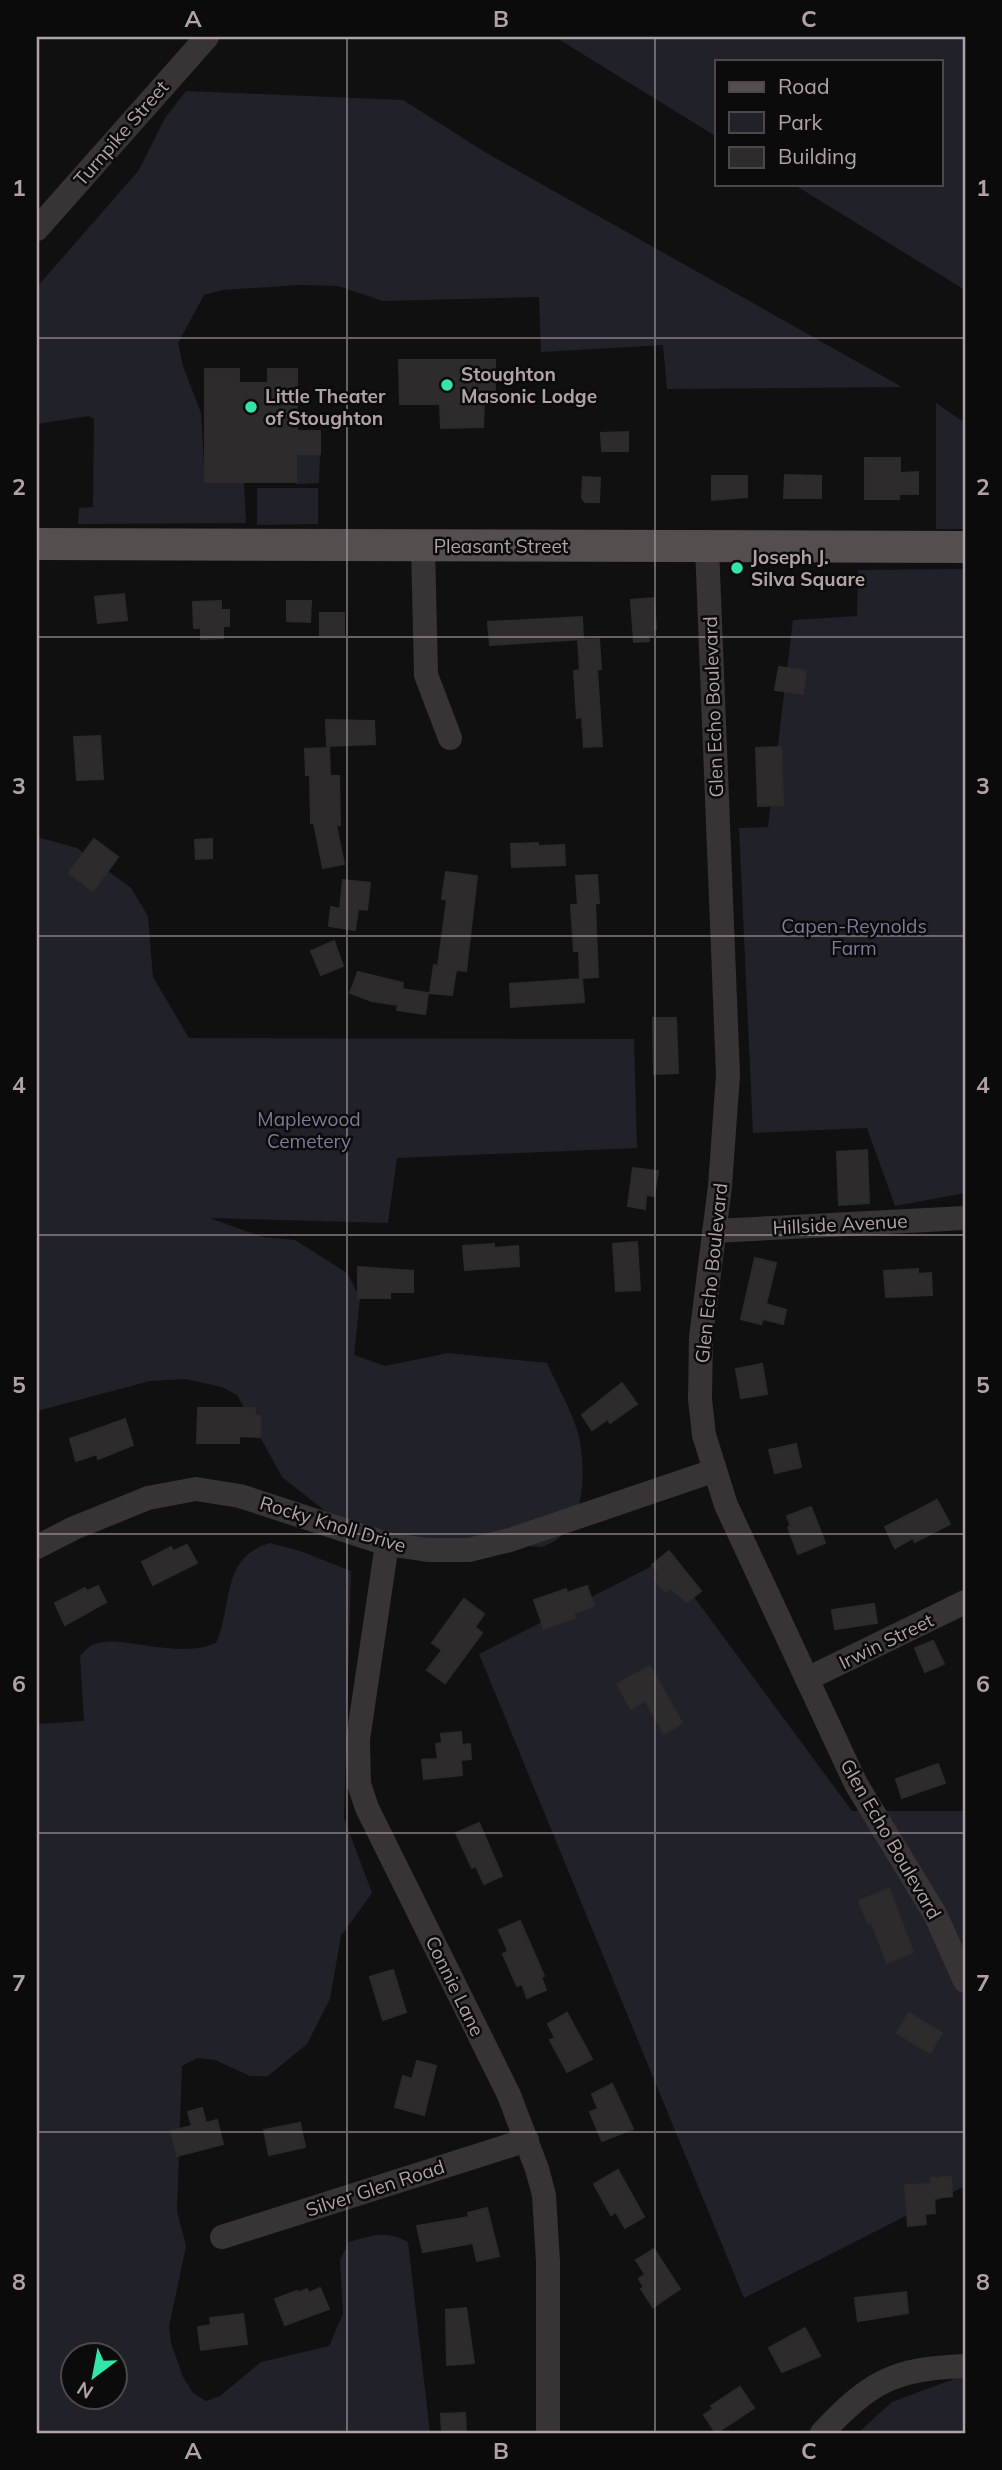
<svg xmlns="http://www.w3.org/2000/svg" width="1002" height="2470" font-family="Mulish,sans-serif">
<style>
.green{fill:#212129;fill-rule:evenodd}
.building{fill:#2d2b2b;stroke:#2d2a2a;stroke-width:2}
.lines{fill:none;stroke-linecap:round;stroke-linejoin:round}
.minor{stroke:#383334;stroke-width:24}
.major{stroke:#554e4f;stroke-width:32}
.grid{fill:none;stroke:#b1a2a7;stroke-width:2;stroke-opacity:0.55}
.poi-dot{fill:#34e5a9;stroke:#0c0b0b;stroke-width:2.5}
.labels{text-anchor:middle;dominant-baseline:central;stroke-width:5;stroke-linejoin:round;paint-order:stroke}
.street-label{font-size:19px;fill:#b1a2a7;stroke:#0c0b0b}
.poi-label{font-size:19px;font-weight:bold;fill:#b1a2a7;stroke:#0c0b0b;text-anchor:start}
.park-label{font-size:19px;fill:#7c7a9b;stroke:#0c0b0b}
.neatline{fill:none;stroke:#b1a2a7;stroke-width:2.5}
.grid-label{font-size:23px;text-anchor:middle;font-weight:bold;fill:#b1a2a7}
</style>
<rect width="100%" height="100%" fill="#111010"/>
<!-- green -->
<g class="green">
<polygon points="555,37 965,37 965,290 793,184 941,184 941,61 717,61 717,137"/>
<polygon points="186,91 403,100 488,154 902,387 667,389 663,345 541,352 539,297 383,301 338,286 299,285 223,290 204,295 178,343 183,366 201,413 205,482 244,482 246,523 78,524 79,508 93,507 94,419 89,416 37,424 37,287 139,170 165,118"/>
<polygon points="936,403 965,423 965,529 936,529"/>
<polygon points="296,454 320,454 319,483 296,484"/>
<polygon points="257,488 318,488 318,524 257,525"/>
<polygon points="965,569 965,1193 895,1206 867,1128 753,1133 739,828 768,827 793,620 857,616 858,570"/>
<path d="M37,837L77,848L131,888L148,916L153,977L189,1038L634,1039L637,1148L397,1158L388,1223L210,1218L262,1237L295,1240L347,1273L360,1298L354,1355L385,1366L448,1353L547,1363C557,1386 573,1412 579,1437C587,1477 585,1535 541,1547L353,1533L282,1477L237,1395L222,1387L186,1379L150,1381L37,1411Z"/>
<path d="M270,1543L300,1551L351,1571L344,1818L372,1893L341,1936L330,1999L307,2044L268,2076H250L215,2060L197,2058L182,2066L177,2211L186,2246L169,2327L171,2343L183,2377L193,2393L206,2401L220,2396L261,2362L329,2346L343,2314L340,2260L349,2242C372,2235 386,2230 408,2242L430,2433H37V1724L84,1721L80,1656C84,1652 88,1647 92,1645C120,1632 174,1661 216,1643C233,1606 220,1557 270,1543ZM74,2354H116V2396H74Z"/>
<polygon points="666,1559 852,1811 965,1811 965,2186 744,2298 479,1654"/>
<polygon points="965,2375 965,2433 858,2433 892,2402"/>
</g>
<!-- building -->
<g class="building">
<polygon points="399,360 495,360 495,404 484,404 483,427 441,428 440,404 400,404"/>
<polygon points="205,369 239,369 239,383 268,383 268,369 297,369 297,431 320,431 320,454 296,454 296,482 205,482"/>
<polygon points="628,432 628,451 602,451 601,433"/>
<polygon points="865,458 900,458 900,473 918,472 918,494 899,494 899,499 865,499"/>
<polygon points="785,475 821,476 821,498 784,498"/>
<polygon points="712,476 747,476 747,497 712,500"/>
<polygon points="583,477 600,478 599,502 585,502 582,498"/>
<polygon points="124,594 127,620 98,623 95,597"/>
<polygon points="654,598 656,629 653,629 653,635 648,635 649,641 634,642 631,600"/>
<polygon points="221,601 221,610 229,610 229,626 223,626 223,638 201,639 201,628 194,628 193,602"/>
<polygon points="287,601 311,601 310,622 287,621"/>
<rect x="320" y="613" width="24" height="22"/>
<polygon points="582,617 583,639 490,645 488,622"/>
<polygon points="599,639 601,669 597,670 602,746 584,747 582,717 577,718 574,671 580,670 578,640"/>
<polygon points="779,667 806,671 803,694 775,690"/>
<polygon points="326,720 374,721 375,744 327,746"/>
<polygon points="100,736 103,779 77,780 74,737"/>
<polygon points="781,747 783,805 758,806 756,748"/>
<polygon points="329,748 330,776 339,776 340,825 336,825 344,864 323,868 314,823 311,823 310,775 306,775 305,749"/>
<polygon points="94,839 118,857 93,891 69,873"/>
<polygon points="212,839 212,858 196,859 195,840"/>
<polygon points="538,843 538,846 564,845 565,865 512,867 511,844"/>
<polygon points="446,872 477,876 466,971 456,970 452,995 430,993 434,965 438,966 447,900 442,899"/>
<polygon points="597,875 599,903 595,903 598,977 580,978 579,951 574,951 571,905 578,905 576,876"/>
<polygon points="343,880 370,883 367,910 358,909 355,930 329,926 331,907 340,909"/>
<polygon points="334,941 343,966 321,975 311,951"/>
<polygon points="358,972 403,983 402,989 428,993 425,1014 397,1010 398,1005 372,1001 350,993"/>
<polygon points="582,979 584,1002 511,1007 510,984"/>
<polygon points="653,1018 676,1018 678,1073 654,1074"/>
<polygon points="867,1150 869,1203 839,1205 837,1152"/>
<polygon points="633,1168 658,1171 654,1196 646,1195 645,1209 628,1206"/>
<polygon points="637,1242 640,1290 616,1291 613,1244"/>
<polygon points="494,1244 494,1248 518,1246 519,1266 465,1270 463,1246"/>
<polygon points="755,1258 776,1263 766,1304 786,1310 783,1324 763,1319 761,1324 741,1319"/>
<polygon points="358,1267 413,1271 413,1292 390,1292 390,1298 358,1298"/>
<polygon points="918,1269 918,1274 931,1273 932,1295 886,1297 884,1271"/>
<polygon points="762,1364 767,1394 741,1398 736,1369"/>
<polygon points="622,1383 637,1404 610,1423 608,1419 592,1430 582,1415"/>
<polygon points="198,1408 255,1408 255,1416 260,1416 260,1437 239,1436 239,1443 197,1443"/>
<polygon points="125,1419 133,1445 98,1459 97,1454 76,1461 70,1439"/>
<polygon points="796,1444 801,1467 775,1473 769,1450"/>
<polygon points="937,1500 950,1524 915,1542 913,1538 895,1548 885,1527"/>
<polygon points="811,1507 825,1543 798,1554 788,1527 791,1526 787,1516"/>
<polygon points="187,1545 197,1563 153,1585 142,1562 171,1547 173,1551"/>
<polygon points="669,1551 701,1591 687,1602 670,1588 665,1592 654,1578 659,1574 652,1565"/>
<polygon points="98,1586 106,1602 65,1625 55,1603 85,1588 87,1591"/>
<polygon points="587,1586 594,1606 574,1613 575,1618 544,1629 534,1600 566,1589 567,1593"/>
<polygon points="464,1599 484,1614 475,1627 482,1633 445,1683 427,1670 442,1650 432,1643"/>
<polygon points="874,1604 877,1623 835,1629 832,1610"/>
<polygon points="933,1641 944,1664 925,1672 915,1648"/>
<polygon points="650,1666 682,1723 664,1734 645,1700 631,1709 617,1684"/>
<polygon points="461,1732 462,1745 470,1744 471,1759 461,1760 462,1775 424,1779 422,1760 438,1759 436,1744 442,1743 441,1734"/>
<polygon points="938,1764 945,1783 902,1798 896,1779"/>
<polygon points="479,1823 502,1876 484,1884 476,1866 472,1868 456,1833"/>
<polygon points="889,1888 913,1952 887,1963 871,1921 868,1923 859,1901"/>
<polygon points="520,1921 544,1976 541,1977 546,1990 527,1998 522,1984 517,1986 503,1954 508,1951 499,1930"/>
<polygon points="393,1970 406,2012 383,2020 370,1977"/>
<polygon points="567,2013 592,2059 567,2072 550,2040 555,2038 548,2024"/>
<polygon points="909,2013 942,2033 930,2053 897,2033"/>
<polygon points="417,2061 436,2066 424,2115 395,2107 403,2076 412,2079"/>
<polygon points="612,2084 633,2129 602,2141 590,2112 598,2109 592,2094"/>
<polygon points="202,2108 206,2123 217,2120 223,2144 177,2156 171,2131 192,2126 188,2112"/>
<polygon points="300,2123 305,2147 269,2155 264,2130"/>
<polygon points="618,2170 644,2217 625,2228 616,2212 611,2215 594,2184"/>
<polygon points="951,2177 952,2196 934,2198 935,2213 925,2214 926,2224 908,2226 905,2185 932,2184 931,2178"/>
<polygon points="487,2208 499,2256 477,2261 473,2243 423,2252 417,2226 469,2217 468,2213"/>
<polygon points="654,2249 680,2289 653,2307 641,2289 644,2287 639,2279 645,2274 636,2260"/>
<polygon points="320,2288 329,2309 285,2325 275,2299 297,2291 297,2293 307,2289 309,2293"/>
<polygon points="906,2292 908,2313 858,2321 855,2298"/>
<polygon points="466,2308 474,2363 447,2365 446,2310"/>
<polygon points="243,2314 247,2344 201,2350 198,2327 211,2325 210,2318"/>
<polygon points="805,2328 820,2356 782,2372 769,2348"/>
<polygon points="740,2387 754,2408 716,2433 704,2415 713,2409 711,2406"/>
<polygon points="465,2413 466,2433 442,2433 441,2414"/>
</g>
<g class="lines">
<!-- minor -->
<g class="minor">
<polyline points="37,229 207,37"/>
<polyline points="423,546 426,675 450,738"/>
<polyline points="707,547 728,1075 720,1186 701,1337 700,1399 704,1435 726,1505 856,1784 935,1914 965,1981"/>
<polyline points="714,1231 965,1218"/>
<polyline points="387,1544 358,1739 359,1784 367,1808 509,2095 537,2169 544,2195 548,2262 548,2433"/>
<polyline points="37,1547 74,1528 148,1498 196,1489 240,1496 387,1544 428,1550 469,1550 510,1540 713,1471"/>
<polyline points="807,1679 965,1602"/>
<polyline points="222,2237 527,2140"/>
<path d="M822,2433C871,2381 893,2369 965,2366"/>
</g>
<!-- major -->
<polyline class="major" points="37,544 965,547"/>
</g>
<!-- grid -->
<path class="grid" d="M347,37V2433M655,37V2433M37,338H965M37,637H965M37,936H965M37,1235H965M37,1534H965M37,1833H965M37,2132H965"/>
<!-- markers -->
<g class="poi-dot">
<circle cx="447" cy="385" r="7"/>
<circle cx="251" cy="407" r="7"/>
<circle cx="737" cy="568" r="7"/>
</g>
<g class="labels">
<!-- street labels -->
<g class="street-label">
<text transform="translate(121 133) rotate(-49)">Turnpike Street</text>
<text x="501" y="546">Pleasant Street</text>
<text transform="translate(713 707) rotate(-92)">Glen Echo Boulevard</text>
<text transform="translate(840 1224) rotate(-3)">Hillside Avenue</text>
<text transform="translate(711 1273) rotate(-84)">Glen Echo Boulevard</text>
<text transform="translate(333 1524) rotate(17)">Rocky Knoll Drive</text>
<text transform="translate(886 1641) rotate(-26)">Irwin Street</text>
<text transform="translate(891 1839) rotate(60)">Glen Echo Boulevard</text>
<text transform="translate(455 1986) rotate(64)">Connie Lane</text>
<text transform="translate(375 2188) rotate(-18)">Silver Glen Road</text>
</g>
<!-- poi labels -->
<g class="poi-label">
<text x="461" y="374">Stoughton<tspan x="461" dy="22">Masonic Lodge</tspan></text>
<text x="265" y="396">Little Theater<tspan x="265" dy="22">of Stoughton</tspan></text>
<text x="751" y="557">Joseph J.<tspan x="751" dy="22">Silva Square</tspan></text>
</g>
<!-- park labels -->
<g class="park-label">
<text x="854" y="926">Capen-Reynolds<tspan x="854" dy="22">Farm</tspan></text>
<text x="309" y="1119">Maplewood<tspan x="309" dy="22">Cemetery</tspan></text>
</g>
</g>
<!-- border -->
<rect width="1002" height="2470" fill="none" stroke="#0c0b0b" stroke-width="77"/>
<!-- legend -->
<rect x="715" y="60" width="228" height="126" fill="#0c0b0b" stroke="#4e4749" stroke-width="2"/>
<rect x="729" y="82" width="35" height="10" fill="#554e4f" stroke="#4e4749" stroke-width="2"/>
<text x="778" y="94" font-size="21" fill="#b1a2a7">Road</text>
<rect x="729" y="112" width="35" height="21" fill="#212129" stroke="#4e4749" stroke-width="2"/>
<text x="778" y="130" font-size="21" fill="#b1a2a7">Park</text>
<rect x="729" y="147" width="35" height="21" fill="#2d2b2b" stroke="#4e4749" stroke-width="2"/>
<text x="778" y="164" font-size="21" fill="#b1a2a7">Building</text>
<!-- north arrow -->
<g transform="translate(94 2376) rotate(212)"><circle r="33" fill="#0c0b0b" stroke="#4e4749" stroke-width="2"/>
<path d="M0-5L12 26L0 18L-12 26Z" fill="#34e5a9"/>
<text y="-10" font-size="19" font-weight="bold" text-anchor="middle" fill="#b1a2a7">N</text>
</g>
<rect x="38" y="38" width="926" height="2394" class="neatline"/>
<g class="grid-label">
<text x="193" y="27">A</text>
<text x="501" y="27">B</text>
<text x="809" y="27">C</text>
<text x="19" y="196">1</text>
<text x="983" y="196">1</text>
<text x="19" y="495">2</text>
<text x="983" y="495">2</text>
<text x="19" y="794">3</text>
<text x="983" y="794">3</text>
<text x="19" y="1093">4</text>
<text x="983" y="1093">4</text>
<text x="19" y="1393">5</text>
<text x="983" y="1393">5</text>
<text x="19" y="1692">6</text>
<text x="983" y="1692">6</text>
<text x="19" y="1991">7</text>
<text x="983" y="1991">7</text>
<text x="19" y="2290">8</text>
<text x="983" y="2290">8</text>
<text x="193" y="2459">A</text>
<text x="501" y="2459">B</text>
<text x="809" y="2459">C</text>
</g>
</svg>
